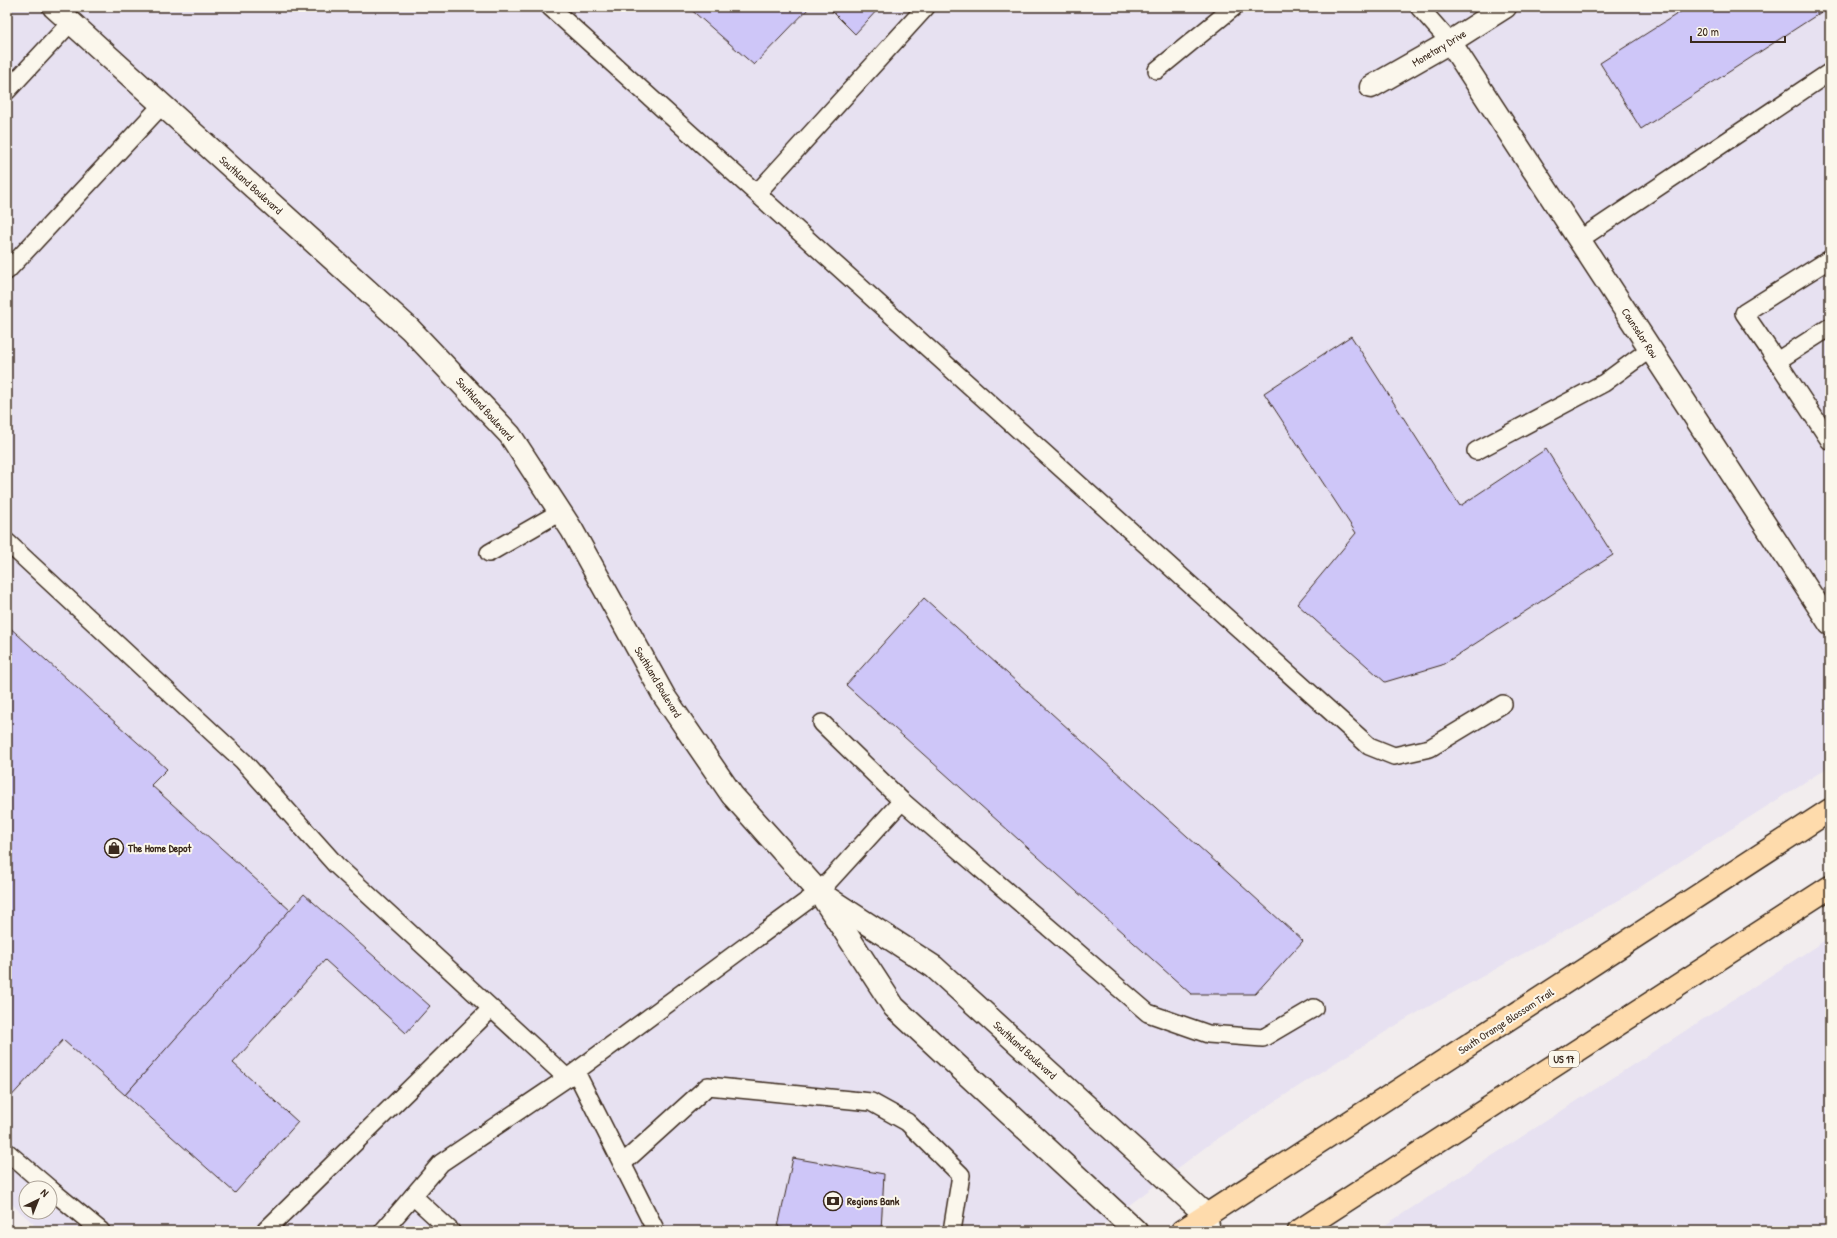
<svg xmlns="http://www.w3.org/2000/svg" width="1837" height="1238" font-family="'Patrick Hand',sans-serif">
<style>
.built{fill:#e7e1f1;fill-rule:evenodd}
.building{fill:#cec6f8;stroke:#3b2a1e}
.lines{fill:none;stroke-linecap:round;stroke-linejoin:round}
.service-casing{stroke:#3b2a1e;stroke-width:20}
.minor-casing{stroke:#3b2a1e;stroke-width:25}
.tertiary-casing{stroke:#3b2a1e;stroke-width:25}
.primary-casing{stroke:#3b2a1e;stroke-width:25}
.service{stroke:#fbf7ec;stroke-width:17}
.minor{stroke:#fbf7ec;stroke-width:22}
.tertiary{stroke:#fbf7ec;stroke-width:22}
.primary{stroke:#fedbac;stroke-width:22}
.labels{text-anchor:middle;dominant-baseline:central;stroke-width:4;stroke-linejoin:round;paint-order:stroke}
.shield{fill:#fbf7ec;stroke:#75685c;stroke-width:1}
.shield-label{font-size:10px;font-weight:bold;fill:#3b2a1e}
.street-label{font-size:11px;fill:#3b2a1e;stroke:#fbf7ec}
.poi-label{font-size:11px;font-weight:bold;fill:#3b2a1e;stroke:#fbf7ec;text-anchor:start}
</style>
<rect width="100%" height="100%" fill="#f2edee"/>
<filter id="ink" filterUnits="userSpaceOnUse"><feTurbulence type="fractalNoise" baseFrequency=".025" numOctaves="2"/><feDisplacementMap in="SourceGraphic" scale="8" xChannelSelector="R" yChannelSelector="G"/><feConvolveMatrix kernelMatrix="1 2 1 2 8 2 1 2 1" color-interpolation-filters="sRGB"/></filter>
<g filter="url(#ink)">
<!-- built -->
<g class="built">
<path d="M7,7H1830V705L1828,707L1830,710V766L1621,899L1408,1018L1330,1066L1211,1143L1095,1231H28L34,1224L7,1200ZM26,1188H50V1212H26Z"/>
<polygon points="1830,937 1830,1231 1376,1231"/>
</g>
<!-- building -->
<g class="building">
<polygon points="688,7 810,7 754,65"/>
<polygon points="828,7 880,7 855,34"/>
<polygon points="1688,7 1829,7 1641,129 1600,63"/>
<polygon points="1351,336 1460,506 1546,449 1613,555 1442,665 1385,682 1297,604 1356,533 1264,393"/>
<polygon points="924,598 1303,941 1255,994 1191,994 846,685"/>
<polygon points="7,625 167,769 151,785 291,911 125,1095 63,1040 7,1101"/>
<polygon points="304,894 430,1006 406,1033 325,960 233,1063 298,1122 235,1193 125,1095"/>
<polygon points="793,1158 884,1174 881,1231 796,1231 778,1227"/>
</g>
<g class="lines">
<!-- service casing -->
<g class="service-casing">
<g id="service">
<polyline points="550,7 1369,746 1394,756 1430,748 1503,704"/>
<polyline points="1419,7 1450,42"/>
<polyline points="1157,70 1234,7"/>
<polyline points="7,91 71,22"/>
<polyline points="757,193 926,7"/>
<polyline points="1579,240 1830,72"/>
<polyline points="1830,259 1744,313 1777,361 1830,327"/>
<polyline points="7,271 162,105"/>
<polyline points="1777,361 1830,441"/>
<polyline points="1476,451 1604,383 1650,349"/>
<polyline points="7,542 243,761 336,865 567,1078"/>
<polyline points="489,553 560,512"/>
<polyline points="822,723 902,801"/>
<polyline points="576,1072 656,1231"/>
<polyline points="7,1152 49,1188"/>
<polyline points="623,1163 708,1086 871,1102 907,1122 961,1175 952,1231"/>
<polyline points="50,1189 101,1231"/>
<polyline points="413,1196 451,1231"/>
<polyline points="265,1231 491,1009"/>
<polyline points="383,1231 441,1163 567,1078 819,892 902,801 1148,1013 1208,1034 1263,1038 1314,1008"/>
</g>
</g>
<!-- minor casing -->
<g class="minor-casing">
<g id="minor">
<polyline points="1450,42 1830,624"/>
<polyline points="1371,87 1450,42 1505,7"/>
</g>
</g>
<!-- tertiary casing -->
<g class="tertiary-casing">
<g id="tertiary">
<polyline points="54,7 410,329 510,435 572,530 664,696 732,795 819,892 894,1007 1136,1231"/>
<polyline points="826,897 934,967 1206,1215 1209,1231"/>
</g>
</g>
<!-- primary casing -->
<g class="primary-casing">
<g id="primary">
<polyline points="1182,1231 1830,810"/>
<polyline points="1299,1231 1830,887"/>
</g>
</g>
<!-- service -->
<use href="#service" class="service"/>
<!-- minor -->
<use href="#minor" class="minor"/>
<!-- tertiary -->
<use href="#tertiary" class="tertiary"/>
<!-- primary -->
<use href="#primary" class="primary"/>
</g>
</g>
<!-- icons -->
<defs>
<g id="shop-ring" transform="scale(1)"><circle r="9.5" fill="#fbf7ec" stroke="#3b2a1e" stroke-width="1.5"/><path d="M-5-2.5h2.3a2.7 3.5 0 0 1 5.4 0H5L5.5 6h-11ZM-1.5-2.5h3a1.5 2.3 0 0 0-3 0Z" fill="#3b2a1e"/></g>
<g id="bank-ring" transform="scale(1)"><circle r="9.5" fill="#fbf7ec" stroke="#3b2a1e" stroke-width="1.5"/><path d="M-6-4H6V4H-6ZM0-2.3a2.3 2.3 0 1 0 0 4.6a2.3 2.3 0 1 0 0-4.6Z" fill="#3b2a1e"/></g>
</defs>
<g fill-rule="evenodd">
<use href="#shop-ring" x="114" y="848"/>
<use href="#bank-ring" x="833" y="1201"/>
</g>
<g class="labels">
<!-- shield labels -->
<rect class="shield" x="1549" y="1051" width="30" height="16" rx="3"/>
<g class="shield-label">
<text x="1564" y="1059">US 17</text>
</g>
<!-- street labels -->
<g class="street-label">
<text transform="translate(1439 48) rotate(-31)">Monetary Drive</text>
<text transform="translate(251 185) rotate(42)">Southland Boulevard</text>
<text transform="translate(1640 333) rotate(57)">Counselor Row</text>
<text transform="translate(485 409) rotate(48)">Southland Boulevard</text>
<text transform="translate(658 682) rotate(59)">Southland Boulevard</text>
<text transform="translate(1506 1021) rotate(-33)">South Orange Blossom Trail</text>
<text transform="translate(1025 1050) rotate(42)">Southland Boulevard</text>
</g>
<!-- poi labels -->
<g class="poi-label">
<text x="128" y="848">The Home Depot</text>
<text x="847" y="1201">Regions Bank</text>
</g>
</g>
<!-- margin -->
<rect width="1837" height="1238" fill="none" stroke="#fbf7ec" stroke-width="24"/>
<rect x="12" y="12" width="1813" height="1214" fill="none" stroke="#3b2a1e" stroke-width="1.5" filter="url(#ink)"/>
<!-- north arrow -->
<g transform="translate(38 1200) rotate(43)"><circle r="19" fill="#fbf7ec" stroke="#aea59a"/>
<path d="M0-3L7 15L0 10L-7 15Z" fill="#3b2a1e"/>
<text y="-6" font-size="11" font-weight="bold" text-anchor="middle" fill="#3b2a1e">N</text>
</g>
<!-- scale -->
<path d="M1691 36v6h94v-6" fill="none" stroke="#3b2a1e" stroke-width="2"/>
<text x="1697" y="36" font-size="12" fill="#3b2a1e" stroke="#fbf7ec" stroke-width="3" paint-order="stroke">20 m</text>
</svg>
